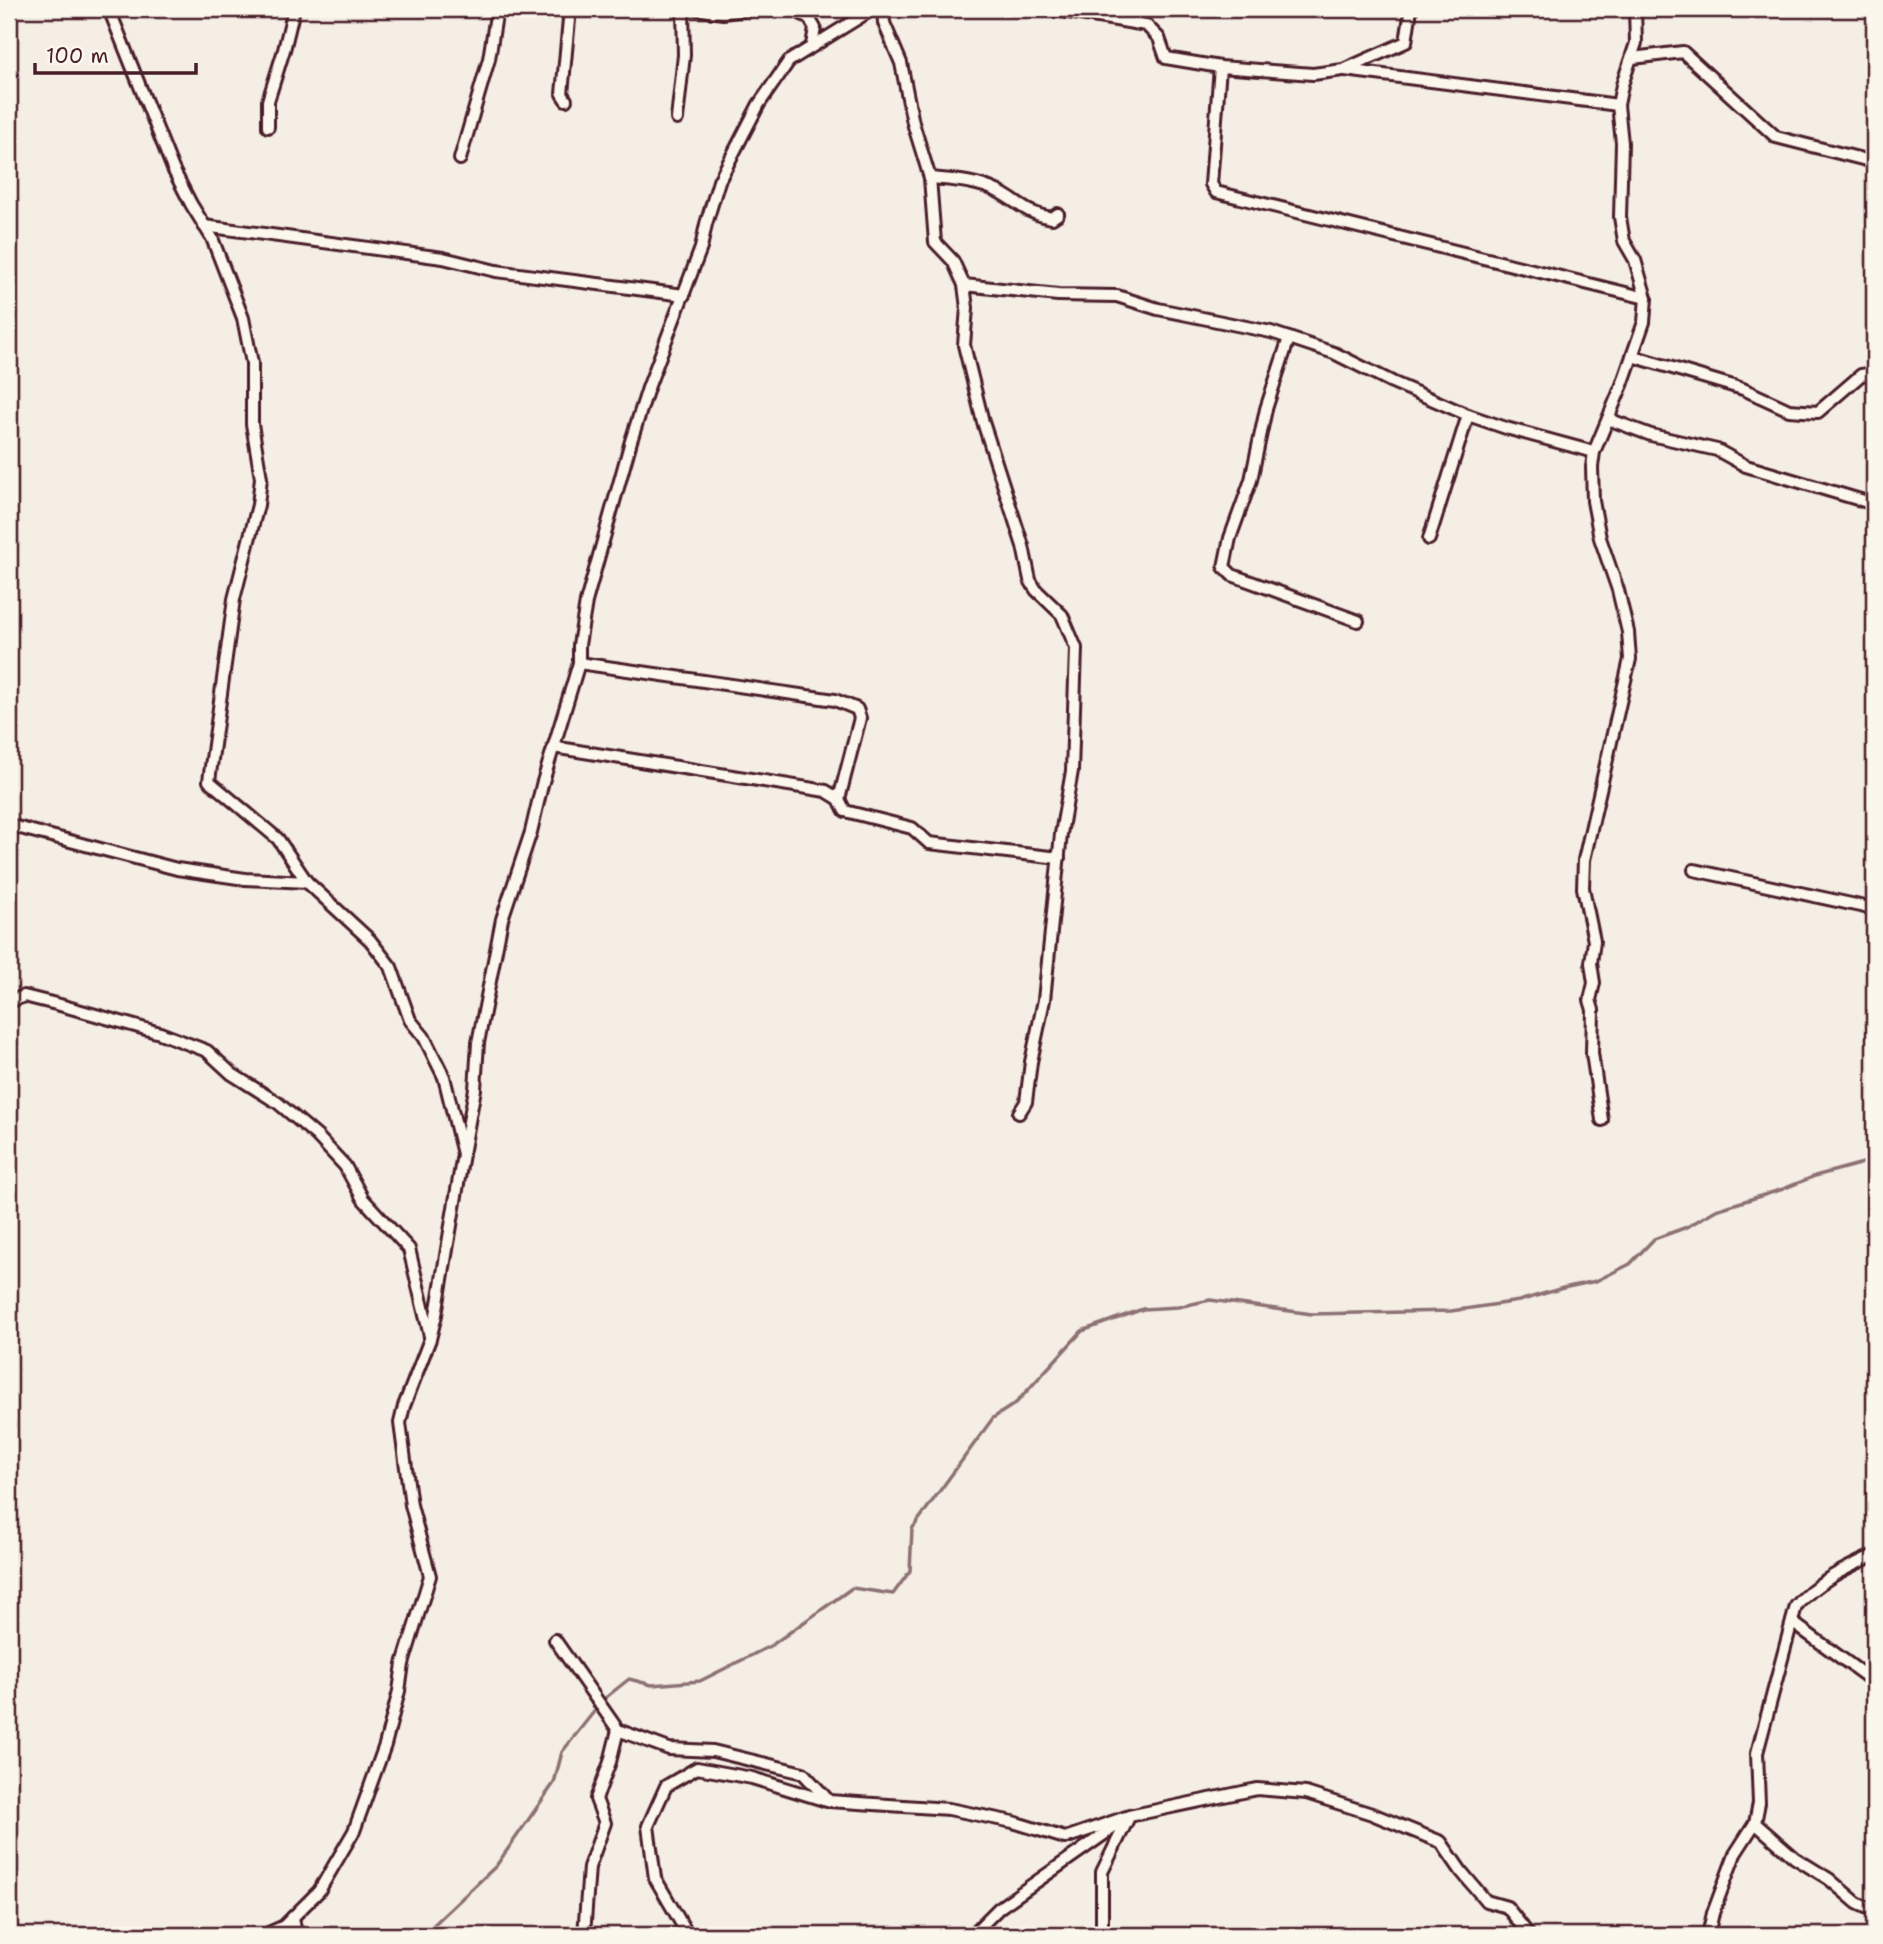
<svg xmlns="http://www.w3.org/2000/svg" width="1883" height="1944" font-family="'Shantell Sans',sans-serif">
<style>
.lines{fill:none;stroke-linecap:round;stroke-linejoin:round}
.stream{stroke:#8d7174;stroke-width:3.5}
.minor-casing{stroke:#4a1f2b;stroke-width:16}
.minor{stroke:#fbf7ec;stroke-width:10}
</style>
<rect width="100%" height="100%" fill="#f4eee4"/>
<filter id="ink" filterUnits="userSpaceOnUse"><feTurbulence type="fractalNoise" baseFrequency=".0143" numOctaves="2"/><feDisplacementMap in="SourceGraphic" scale="14" xChannelSelector="R" yChannelSelector="G"/><feConvolveMatrix kernelMatrix="1 2 1 2 8 2 1 2 1" color-interpolation-filters="sRGB"/></filter>
<g filter="url(#ink)">
<g class="lines">
<!-- stream -->
<polyline class="stream" points="423,1935 496,1866 554,1783 562,1752 604,1699 629,1679 652,1685 700,1681 772,1645 852,1588 893,1594 910,1571 912,1529 993,1418 1016,1403 1082,1331 1143,1309 1178,1307 1210,1300 1312,1314 1451,1311 1519,1301 1563,1288 1596,1281 1630,1264 1654,1239 1687,1227 1716,1210 1783,1189 1815,1176 1874,1160"/>
<!-- minor casing -->
<g class="minor-casing">
<g id="minor">
<polyline points="109,9 173,169 191,204 212,238 243,318 252,363 252,424 261,478 258,505 234,599 209,781 278,839 307,882 370,940 391,967 410,1020 424,1037 444,1077 463,1154 436,1315 430,1339 404,1406 400,1423 411,1505 430,1576 403,1664 399,1691 385,1745 354,1831 319,1891 284,1926 264,1935"/>
<polyline points="696,9 723,13 752,9"/>
<polyline points="793,9 809,18 815,28 812,45"/>
<polyline points="883,9 884,23 901,63 913,123 930,178 935,242 953,261 964,285 967,308 964,345 983,422 1023,546 1030,580 1036,590 1062,615 1076,648 1072,771 1061,834 1044,1000 1031,1062 1026,1102 1019,1113"/>
<polyline points="1050,9 1146,25 1159,38 1166,58 1220,67 1313,74 1343,70 1406,42 1411,9"/>
<polyline points="1632,58 1683,52 1776,137 1874,162"/>
<polyline points="1220,67 1211,184 1216,192 1646,298"/>
<polyline points="1345,70 1618,105"/>
<polyline points="566,100 562,94 570,9"/>
<polyline points="677,119 684,55 683,9"/>
<polyline points="268,127 268,101 284,50 294,9"/>
<polyline points="460,159 489,59 497,9"/>
<path d="M930,178C954,180 977,181 999,192C1021,204 1025,213 1052,218L1058,214"/>
<polyline points="204,226 443,258 496,271 684,295"/>
<polyline points="964,285 1058,295 1117,296 1158,309 1271,332 1334,353 1392,382 1468,415 1506,428 1594,452"/>
<polyline points="1289,338 1266,409 1251,480 1230,538 1224,567 1232,575 1358,621"/>
<polyline points="1632,356 1743,389 1789,410 1818,412 1861,375 1874,373"/>
<polyline points="1608,419 1651,435 1717,450 1746,466 1874,504"/>
<polyline points="1429,539 1468,415"/>
<polyline points="579,663 835,700 857,709 860,718 839,799"/>
<polyline points="553,747 826,791 839,799 845,811 912,828 929,843 1059,858"/>
<polyline points="9,825 177,869 245,879 307,882"/>
<polyline points="1694,870 1874,909"/>
<polyline points="9,1002 24,996 60,1005 160,1033 207,1051 232,1074 278,1103 317,1136 345,1166 363,1199 409,1249 430,1336"/>
<polyline points="1602,1120 1592,1053 1593,1010 1590,1000 1594,983 1591,963 1594,941 1583,888 1584,860 1630,659 1628,632 1618,590 1600,538 1593,501 1592,467 1594,452 1622,385 1644,322 1646,298 1635,260 1624,241 1620,217 1622,143 1618,105 1622,85 1636,43 1635,9"/>
<polyline points="464,1149 475,1089 478,1043 502,919 531,832 542,785 579,663 579,645 586,602 631,441 648,388 701,248 706,224 719,181 759,104 789,61 873,9"/>
<polyline points="1792,1622 1874,1682"/>
<polyline points="555,1640 618,1730 669,1749 713,1751 803,1773 829,1801 949,1809 1013,1822 1065,1838 1129,1816 1257,1789 1306,1793 1372,1814 1441,1842 1461,1871 1486,1901 1507,1907 1529,1935"/>
<polyline points="1755,1823 1795,1858 1829,1879 1857,1903 1874,1911"/>
<polyline points="293,1917 296,1935"/>
<polyline points="584,1935 589,1867 605,1823 596,1799 610,1762 618,1730"/>
<polyline points="688,1935 655,1878 648,1826 666,1786 697,1768 752,1778 827,1801"/>
<polyline points="972,1935 999,1908 1120,1823"/>
<polyline points="1102,1935 1102,1872 1128,1819"/>
<path d="M1708,1935L1713,1913L1735,1854L1755,1823L1759,1803L1757,1753L1796,1606C1816,1582 1846,1568 1874,1555"/>
</g>
</g>
<!-- minor -->
<use href="#minor" class="minor"/>
</g>
</g>
<!-- margin -->
<rect width="1883" height="1944" fill="none" stroke="#fbf7ec" stroke-width="35"/>
<rect x="18" y="18" width="1848" height="1909" fill="none" stroke="#4a1f2b" stroke-width="2.5" filter="url(#ink)"/>
<!-- scale -->
<path d="M35 63v10h161v-10" fill="none" stroke="#4a1f2b" stroke-width="3.5"/>
<text x="46" y="63" font-size="21" fill="#4a1f2b" stroke="#fbf7ec" stroke-width="5" paint-order="stroke">100 m</text>
</svg>
